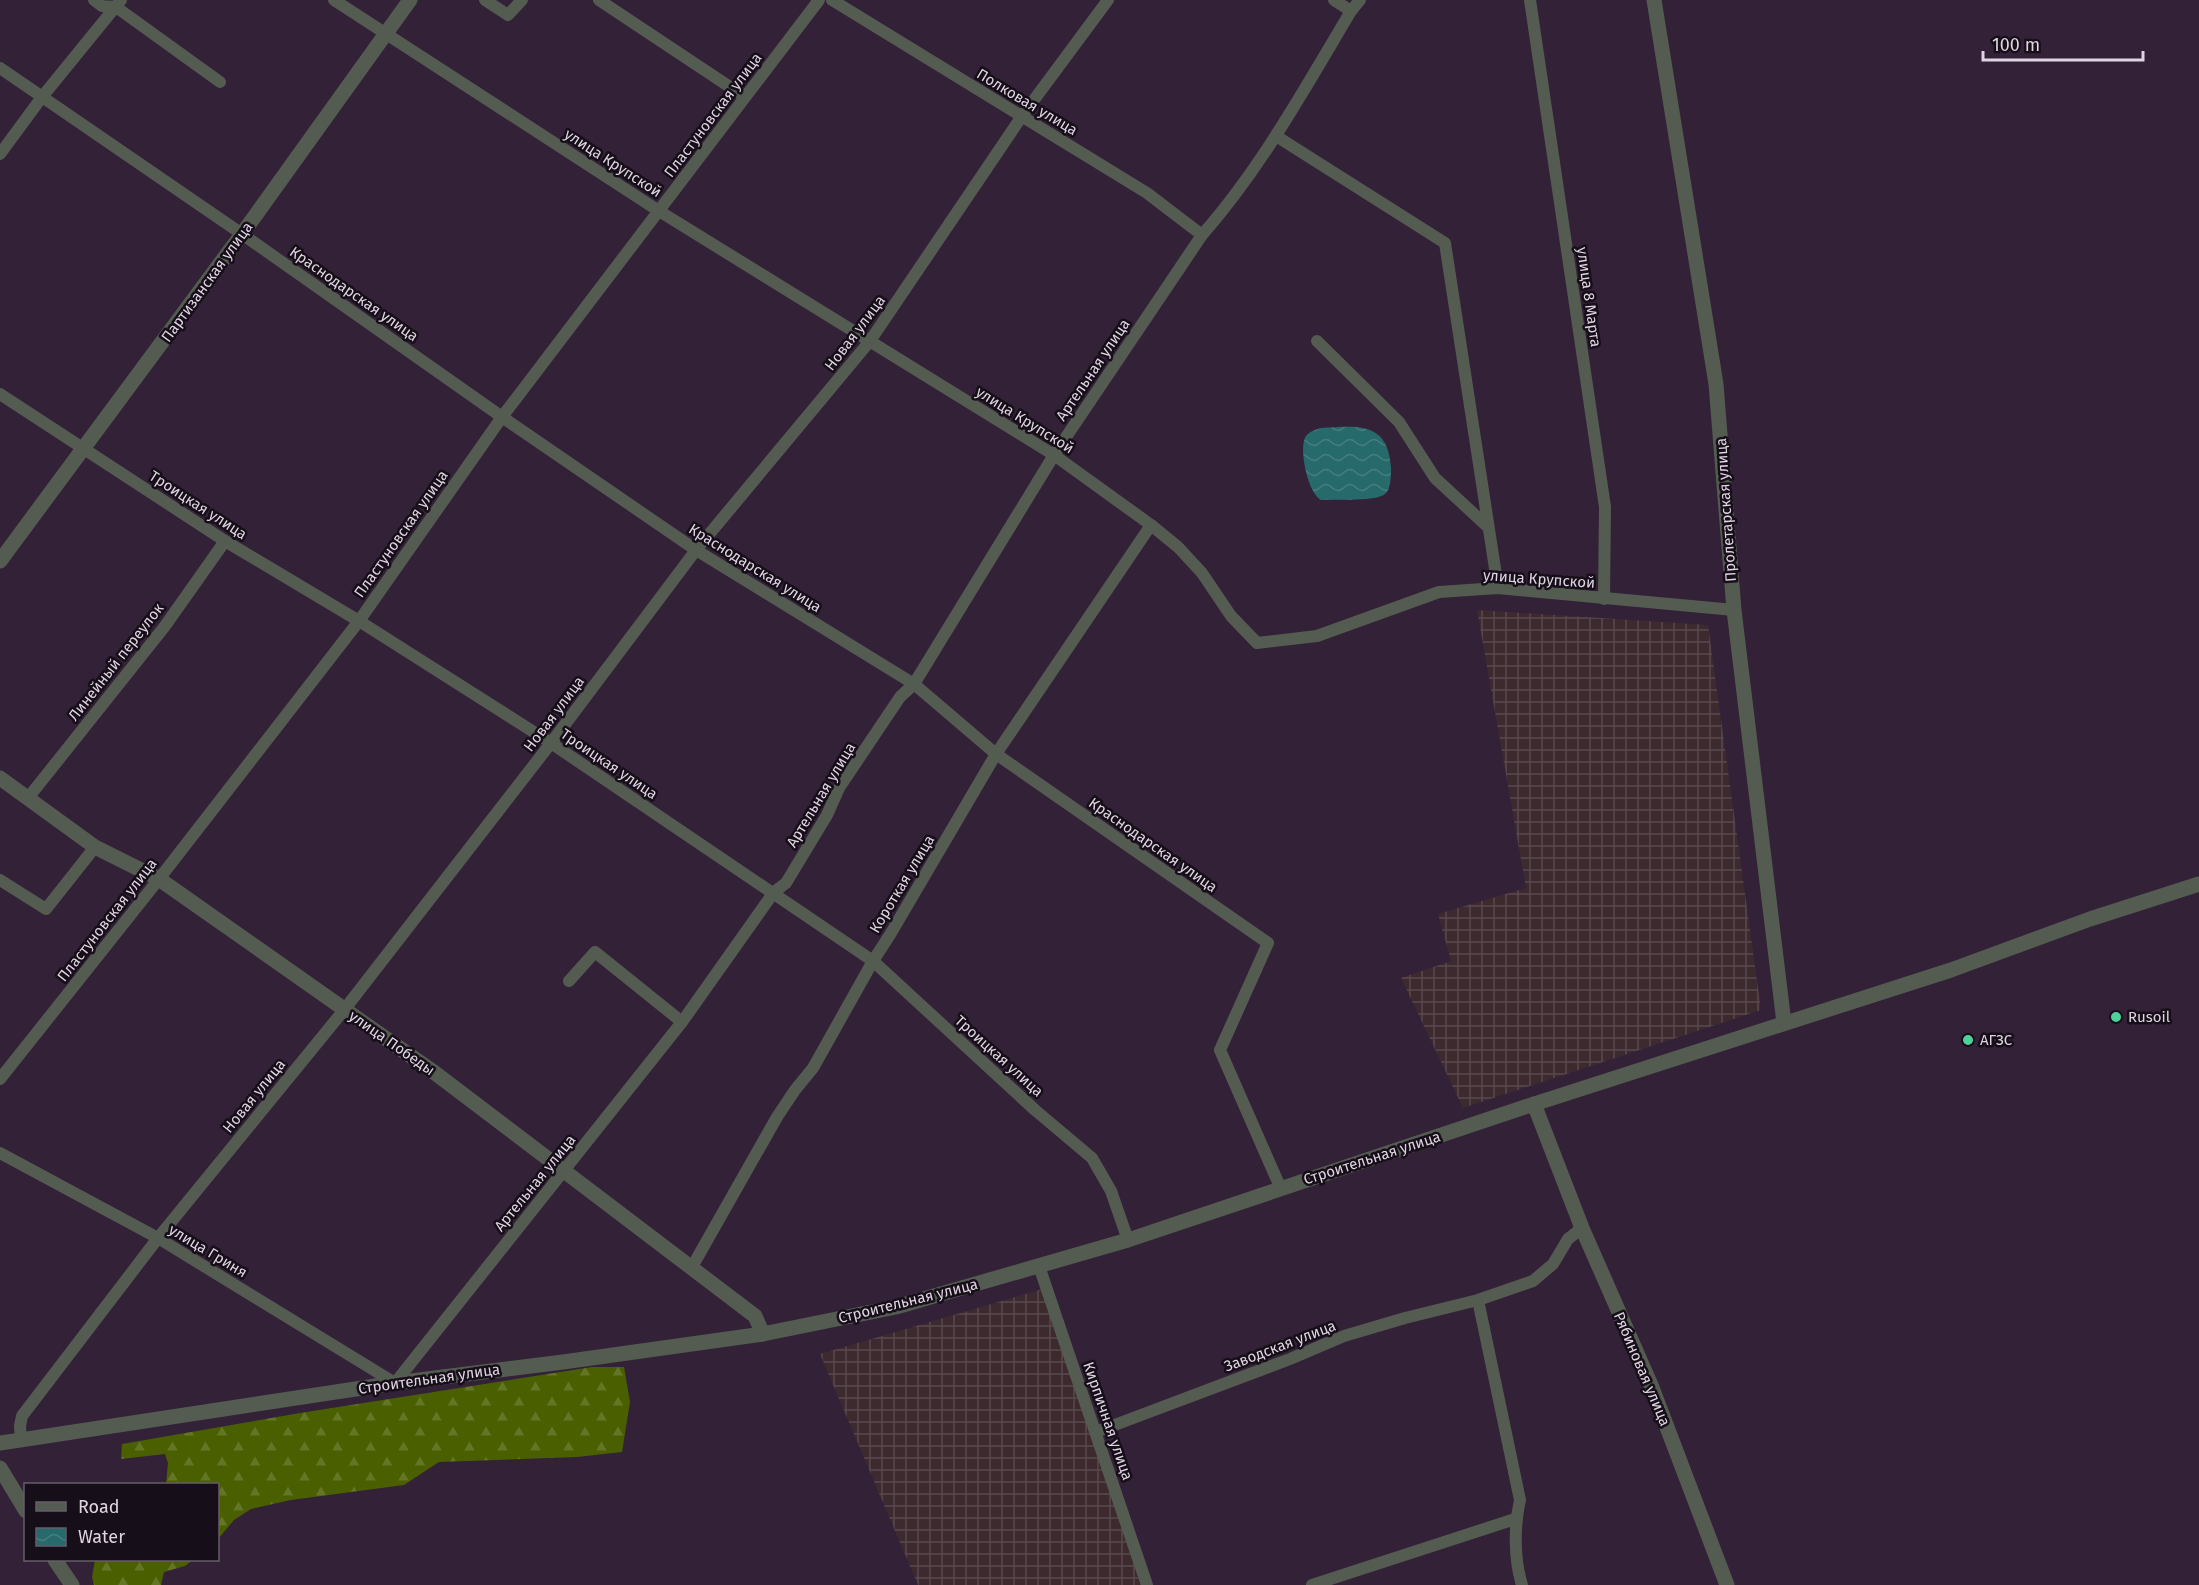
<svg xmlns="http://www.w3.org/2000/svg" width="2199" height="1585" font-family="'Fira Sans',sans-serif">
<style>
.industrial{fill:url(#industrial-grid)}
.forest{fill:url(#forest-firs)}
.water{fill:url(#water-waves)}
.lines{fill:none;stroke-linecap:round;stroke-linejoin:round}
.minor{stroke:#545c51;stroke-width:12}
.tertiary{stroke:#545c51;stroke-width:15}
.poi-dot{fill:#4dd39a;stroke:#160e18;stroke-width:2}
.labels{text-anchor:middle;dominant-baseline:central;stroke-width:5;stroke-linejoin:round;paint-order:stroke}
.street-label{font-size:15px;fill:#dfd4e2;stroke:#160e18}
.poi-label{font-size:15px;fill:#dfd4e2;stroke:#160e18;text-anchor:start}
</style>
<defs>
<pattern id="industrial-grid" width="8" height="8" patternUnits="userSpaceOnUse" patternTransform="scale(1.5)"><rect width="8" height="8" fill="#3d2a2f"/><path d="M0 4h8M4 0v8" fill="none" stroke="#59484d"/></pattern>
<pattern id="forest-firs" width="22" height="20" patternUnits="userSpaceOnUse" patternTransform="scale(1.5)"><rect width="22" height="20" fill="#4a5f00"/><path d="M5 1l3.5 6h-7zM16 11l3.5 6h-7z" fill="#647525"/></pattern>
<pattern id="water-waves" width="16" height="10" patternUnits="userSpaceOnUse" patternTransform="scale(1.5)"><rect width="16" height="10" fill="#276a6b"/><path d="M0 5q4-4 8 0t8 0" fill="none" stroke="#467e80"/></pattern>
</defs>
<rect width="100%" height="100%" fill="#322137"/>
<!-- industrial -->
<g class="industrial">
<polygon points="1477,610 1708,625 1761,1010 1463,1108 1401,978 1451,961 1438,914 1526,888"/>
<polygon points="1043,1289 1142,1585 918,1585 820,1354"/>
</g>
<!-- forest -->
<g class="forest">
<polygon points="592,1367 624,1367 630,1402 622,1452 577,1457 439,1462 404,1485 291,1500 251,1509 234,1520 218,1539 218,1484 166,1484 168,1463 165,1454 121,1459 122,1444 300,1413"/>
<polygon points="95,1560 193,1560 185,1566 164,1572 161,1585 94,1585 92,1577"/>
</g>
<!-- water -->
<path class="water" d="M1321,428C1358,426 1388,421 1391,468C1391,475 1391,490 1385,494C1375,502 1335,499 1321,500C1308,493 1299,451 1305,438C1307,432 1315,430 1321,428Z"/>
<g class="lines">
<!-- minor -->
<g class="minor">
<polyline points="94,0 102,6 116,7 220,82"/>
<polyline points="334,0 659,211 1054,455 1151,525 1178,547 1202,573 1231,616 1257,643 1317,636 1439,592 1498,588 1734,610"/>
<polyline points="485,0 508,15 522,0"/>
<polyline points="599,0 745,97"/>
<polyline points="832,0 1147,193 1202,235"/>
<polyline points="1334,0 1351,11"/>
<polyline points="1530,0 1605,507 1604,599"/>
<polyline points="0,68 242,234 502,417 696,550 914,684 996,754 1268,943 1220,1050 1281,1189"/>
<polyline points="1276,136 1445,243 1498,588"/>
<polyline points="0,154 42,97 121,0"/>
<polyline points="1317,341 1399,422 1435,478 1488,527"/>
<polyline points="0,394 225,541 359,621 551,743 873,961 1035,1110 1092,1158 1111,1191 1128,1240"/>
<polyline points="28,798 165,626 225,541"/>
<polyline points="0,880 46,909 95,847"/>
<polyline points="569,981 595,952 682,1022"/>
<polyline points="0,1079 159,879 359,621 502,417 819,0"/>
<path d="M0,1153L158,1238L395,1383L682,1022L774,892L786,883L827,815L839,788L900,697L914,684L1054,455L1202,235C1261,168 1305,88 1351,11L1360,0"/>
<polyline points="1039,1266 1147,1585"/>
<polyline points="692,1267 777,1117 795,1090 813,1068 873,961 891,933 996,754 1151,525"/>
<path d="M1478,1300L1520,1500C1514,1526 1514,1559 1522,1585"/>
<polyline points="1096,1432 1290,1359 1344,1336 1405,1318 1478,1300 1533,1281 1553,1264 1568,1239 1582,1228"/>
<polyline points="21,1440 20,1426 22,1416 158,1238 344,1010 551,743 696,550 870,341 1022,116 1108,0"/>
<polyline points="1312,1585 1515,1519"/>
</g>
<!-- tertiary -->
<g class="tertiary">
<polyline points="1654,0 1716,384 1734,610 1784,1023"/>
<polyline points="0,561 242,234 410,0"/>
<polyline points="0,778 95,847 159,879 435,1073 755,1316 763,1334"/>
<polyline points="1534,1104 1582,1228 1651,1385 1727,1585"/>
<polyline points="0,1443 395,1383 563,1362 763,1334 896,1307 1128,1240 1534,1104 1951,970 2090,919 2199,884"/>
<polyline points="0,1468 26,1511"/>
<polyline points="55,1560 72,1585"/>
</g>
</g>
<!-- markers -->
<g class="poi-dot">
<circle cx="2116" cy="1017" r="6"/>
<circle cx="1968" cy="1040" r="6"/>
</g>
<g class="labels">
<!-- street labels -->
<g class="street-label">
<text transform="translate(1027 102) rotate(31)">Полковая улица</text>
<text transform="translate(713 115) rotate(-53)">Пластуновская улица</text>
<text transform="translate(613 163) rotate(33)">улица Крупской</text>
<text transform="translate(207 282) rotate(-54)">Партизанская улица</text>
<text transform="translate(354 294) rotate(35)">Краснодарская улица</text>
<text transform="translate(1589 297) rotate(82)">улица 8 Марта</text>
<text transform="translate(855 333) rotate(-53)">Новая улица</text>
<text transform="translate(1093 370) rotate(-56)">Артельная улица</text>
<text transform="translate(1025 420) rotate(32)">улица Крупской</text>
<text transform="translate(198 505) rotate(33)">Троицкая улица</text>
<text transform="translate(1726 510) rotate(-94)">Пролетарская улица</text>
<text transform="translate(401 534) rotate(-55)">Пластуновская улица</text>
<text transform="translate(755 568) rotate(32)">Краснодарская улица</text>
<text transform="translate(1539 579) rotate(4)">улица Крупской</text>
<text transform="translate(116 662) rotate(-52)">Линейный переулок</text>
<text transform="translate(554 714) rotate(-53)">Новая улица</text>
<text transform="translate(609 764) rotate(34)">Троицкая улица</text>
<text transform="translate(821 795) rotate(-59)">Артельная улица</text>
<text transform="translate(1153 845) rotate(35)">Краснодарская улица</text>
<text transform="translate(902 884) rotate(-59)">Короткая улица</text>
<text transform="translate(107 920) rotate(-52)">Пластуновская улица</text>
<text transform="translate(392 1043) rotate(35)">улица Победы</text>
<text transform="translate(999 1056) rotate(42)">Троицкая улица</text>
<text transform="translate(254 1096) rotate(-51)">Новая улица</text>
<text transform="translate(1372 1158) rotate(-18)">Строительная улица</text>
<text transform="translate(535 1183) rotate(-51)">Артельная улица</text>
<text transform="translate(208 1251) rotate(31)">улица Гриня</text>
<text transform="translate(908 1301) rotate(-14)">Строительная улица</text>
<text transform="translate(1280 1346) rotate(-21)">Заводская улица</text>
<text transform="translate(1642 1369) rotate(67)">Рябиновая улица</text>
<text transform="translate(429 1379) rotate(-8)">Строительная улица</text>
<text transform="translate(1108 1421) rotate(71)">Кирпичная улица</text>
</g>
<!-- poi labels -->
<g class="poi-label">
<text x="2128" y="1017">Rusoil</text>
<text x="1980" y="1040">АГЗС</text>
</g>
</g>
<!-- legend -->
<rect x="24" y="1483" width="195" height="78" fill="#160e18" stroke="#665d69" stroke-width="1.5"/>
<rect x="36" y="1502" width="30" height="9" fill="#545c51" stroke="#665d69" stroke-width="1.5"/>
<text x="78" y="1513" font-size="18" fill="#dfd4e2">Road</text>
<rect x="36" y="1528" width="30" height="18" fill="url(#water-waves)" stroke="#665d69" stroke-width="1.5"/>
<text x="78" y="1543" font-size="18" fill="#dfd4e2">Water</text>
<!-- scale -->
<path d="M1983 51v9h160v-9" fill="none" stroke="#dfd4e2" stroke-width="3"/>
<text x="1992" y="51" font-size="18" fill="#dfd4e2" stroke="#160e18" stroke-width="4.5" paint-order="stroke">100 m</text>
</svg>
